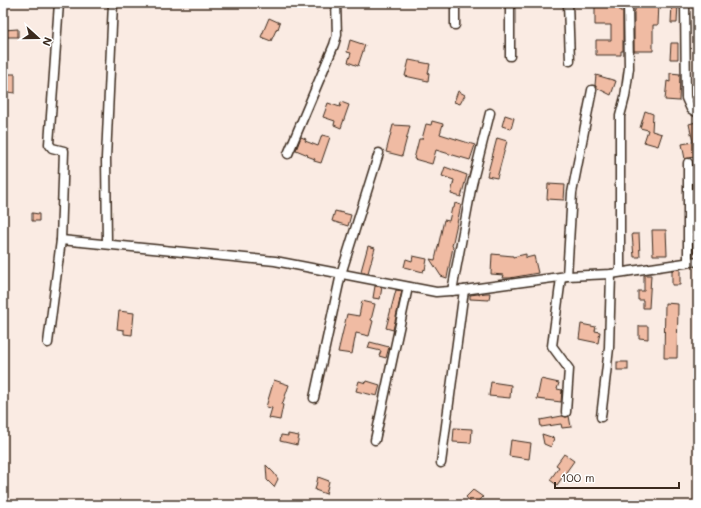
<svg xmlns="http://www.w3.org/2000/svg" width="701" height="508" font-family="Mali,sans-serif">
<style>
.building{fill:#f0bba3;stroke:#3b2a1e}
.lines{fill:none;stroke-linecap:round;stroke-linejoin:round}
.street-casing{stroke:#3b2a1e;stroke-width:11}
.street{stroke:#fff;stroke-width:8}
</style>
<rect width="100%" height="100%" fill="#faebe3"/>
<filter id="ink" filterUnits="userSpaceOnUse"><feTurbulence type="fractalNoise" baseFrequency=".025" numOctaves="2"/><feDisplacementMap in="SourceGraphic" scale="8" xChannelSelector="R" yChannelSelector="G"/><feConvolveMatrix kernelMatrix="1 2 1 2 8 2 1 2 1" color-interpolation-filters="sRGB"/></filter>
<g filter="url(#ink)">
<!-- building -->
<g class="building">
<polygon points="635,3 659,3 658,25 653,25 653,51 634,51 634,11 635,11"/>
<polygon points="672,3 678,3 677,23 671,23"/>
<polygon points="595,5 602,5 602,6 620,6 620,11 623,11 623,51 621,51 621,55 596,55 596,40 611,40 611,25 595,25"/>
<polygon points="269,18 280,23 278,29 277,28 271,41 261,37"/>
<polygon points="18,29 18,37 5,37 4,30"/>
<polygon points="350,40 365,45 358,66 348,62 351,53 347,52"/>
<polygon points="671,43 678,43 678,59 670,59"/>
<polygon points="409,60 430,64 428,73 429,73 428,81 405,76"/>
<polygon points="670,73 680,74 679,101 665,100 667,81 670,82"/>
<polygon points="8,74 15,74 15,93 7,92"/>
<polygon points="596,75 616,81 611,95 597,88 595,85"/>
<polygon points="458,91 465,95 460,104 454,102"/>
<polygon points="341,102 349,105 341,128 334,125 335,121 323,117 328,103 340,107"/>
<polygon points="645,111 653,114 652,131 662,134 658,146 644,142 648,130 640,128"/>
<polygon points="505,115 514,118 511,129 502,126"/>
<polygon points="432,121 443,124 440,134 475,145 470,160 436,150 432,164 414,159 419,139 422,139 426,124 431,125"/>
<polygon points="696,122 698,131 698,156 685,159 682,144 693,142 689,124"/>
<polygon points="393,125 410,126 402,156 386,152"/>
<polygon points="322,135 330,137 321,163 314,161 315,159 307,156 308,155 296,150 301,137 306,139 305,141 318,146"/>
<polygon points="497,138 507,141 497,178 487,176"/>
<polygon points="445,167 467,175 461,197 451,194 454,180 442,176"/>
<polygon points="548,184 565,185 564,200 547,199"/>
<polygon points="694,195 698,195 698,223 694,222"/>
<polygon points="455,203 461,205 452,246 453,247 447,278 441,276 430,259 435,260 444,220 449,221 452,208 454,208"/>
<polygon points="335,211 351,215 348,226 332,221"/>
<polygon points="32,213 39,214 39,221 32,221"/>
<polygon points="652,230 666,230 667,255 653,255"/>
<polygon points="632,234 639,234 640,257 634,257"/>
<polygon points="694,244 698,244 698,252 694,253"/>
<polygon points="368,246 375,248 368,273 361,271"/>
<polygon points="492,254 513,256 513,257 526,254 526,258 534,256 538,273 510,278 503,278 504,275 491,274"/>
<polygon points="413,256 427,259 425,270 424,269 423,272 404,267 406,259 412,261"/>
<polygon points="680,269 680,285 672,285 672,270"/>
<polygon points="644,275 651,275 649,308 643,308 643,300 638,300 638,291 644,291"/>
<polygon points="375,286 382,287 380,299 373,298"/>
<polygon points="396,290 402,291 393,330 386,328"/>
<polygon points="486,293 490,293 489,300 470,299 470,295"/>
<polygon points="362,301 375,304 371,320 373,321 369,336 356,333 352,354 338,352 347,314 359,316"/>
<polygon points="665,303 678,304 677,358 664,358"/>
<polygon points="119,311 134,313 132,335 124,334 124,330 117,329"/>
<polygon points="581,324 596,327 595,331 600,332 598,343 579,339"/>
<polygon points="639,326 648,326 648,339 639,338"/>
<polygon points="370,342 389,347 386,358 379,356 381,351 368,348"/>
<rect x="617" y="362" width="11" height="8"/>
<polygon points="541,379 559,383 557,389 562,390 561,402 537,399"/>
<polygon points="274,380 289,385 282,405 283,405 280,420 269,418 272,408 266,407"/>
<polygon points="359,381 366,383 367,381 380,385 377,396 356,391"/>
<polygon points="491,382 511,385 510,398 489,396"/>
<polygon points="562,416 566,417 569,416 571,427 562,428 561,424 541,427 540,420"/>
<polygon points="454,428 472,429 471,443 453,442"/>
<polygon points="288,434 299,436 297,445 280,441 281,435 288,436"/>
<polygon points="542,434 554,438 551,447 544,444"/>
<polygon points="511,440 531,443 529,459 509,456"/>
<polygon points="564,454 574,461 557,485 550,480 559,467 556,465"/>
<polygon points="266,465 274,473 278,479 274,487 267,480"/>
<polygon points="318,477 329,481 326,494 315,490"/>
<polygon points="473,490 483,497 475,505 473,505 466,497"/>
</g>
<g class="lines">
<!-- street casing -->
<g class="street-casing">
<g id="street">
<polyline points="455,3 455,25"/>
<polyline points="510,3 510,56"/>
<polyline points="568,3 570,61"/>
<polyline points="685,3 686,98 691,109 698,113"/>
<polyline points="288,154 334,45 337,35 336,3"/>
<polyline points="61,240 275,261 436,292 464,290 567,276 611,274 698,261"/>
<polyline points="107,244 106,158 113,3"/>
<polyline points="688,262 688,163"/>
<polyline points="620,272 620,116 625,97 629,68 628,3"/>
<polyline points="567,276 572,193 592,90"/>
<polyline points="561,278 552,346 569,369 566,412"/>
<polyline points="452,291 472,184 490,113"/>
<polyline points="48,343 61,240 64,151 52,148 49,144 59,3"/>
<polyline points="314,398 341,274 379,153"/>
<polyline points="601,417 609,348 611,274"/>
<polyline points="375,440 408,287"/>
<polyline points="441,463 464,290"/>
</g>
</g>
<!-- street -->
<use href="#street" class="street"/>
</g>
</g>
<!-- margin -->
<rect width="701" height="508" fill="none" stroke="#fff" stroke-width="16"/>
<rect x="8" y="8" width="685" height="492" fill="none" stroke="#3b2a1e" stroke-width="1.5" filter="url(#ink)"/>
<!-- north arrow -->
<g transform="translate(38 38) rotate(111)" stroke="#ffffff" stroke-width="3" paint-order="stroke">
<path d="M0-3L7 15L0 10L-7 15Z" fill="#3b2a1e"/>
<text y="-6" font-size="11" font-weight="bold" text-anchor="middle" fill="#3b2a1e">N</text>
</g>
<!-- scale -->
<path d="M555 482v6h124v-6" fill="none" stroke="#3b2a1e" stroke-width="2"/>
<text x="561" y="482" font-size="12" fill="#3b2a1e" stroke="#ffffff" stroke-width="3" paint-order="stroke">100 m</text>
</svg>
